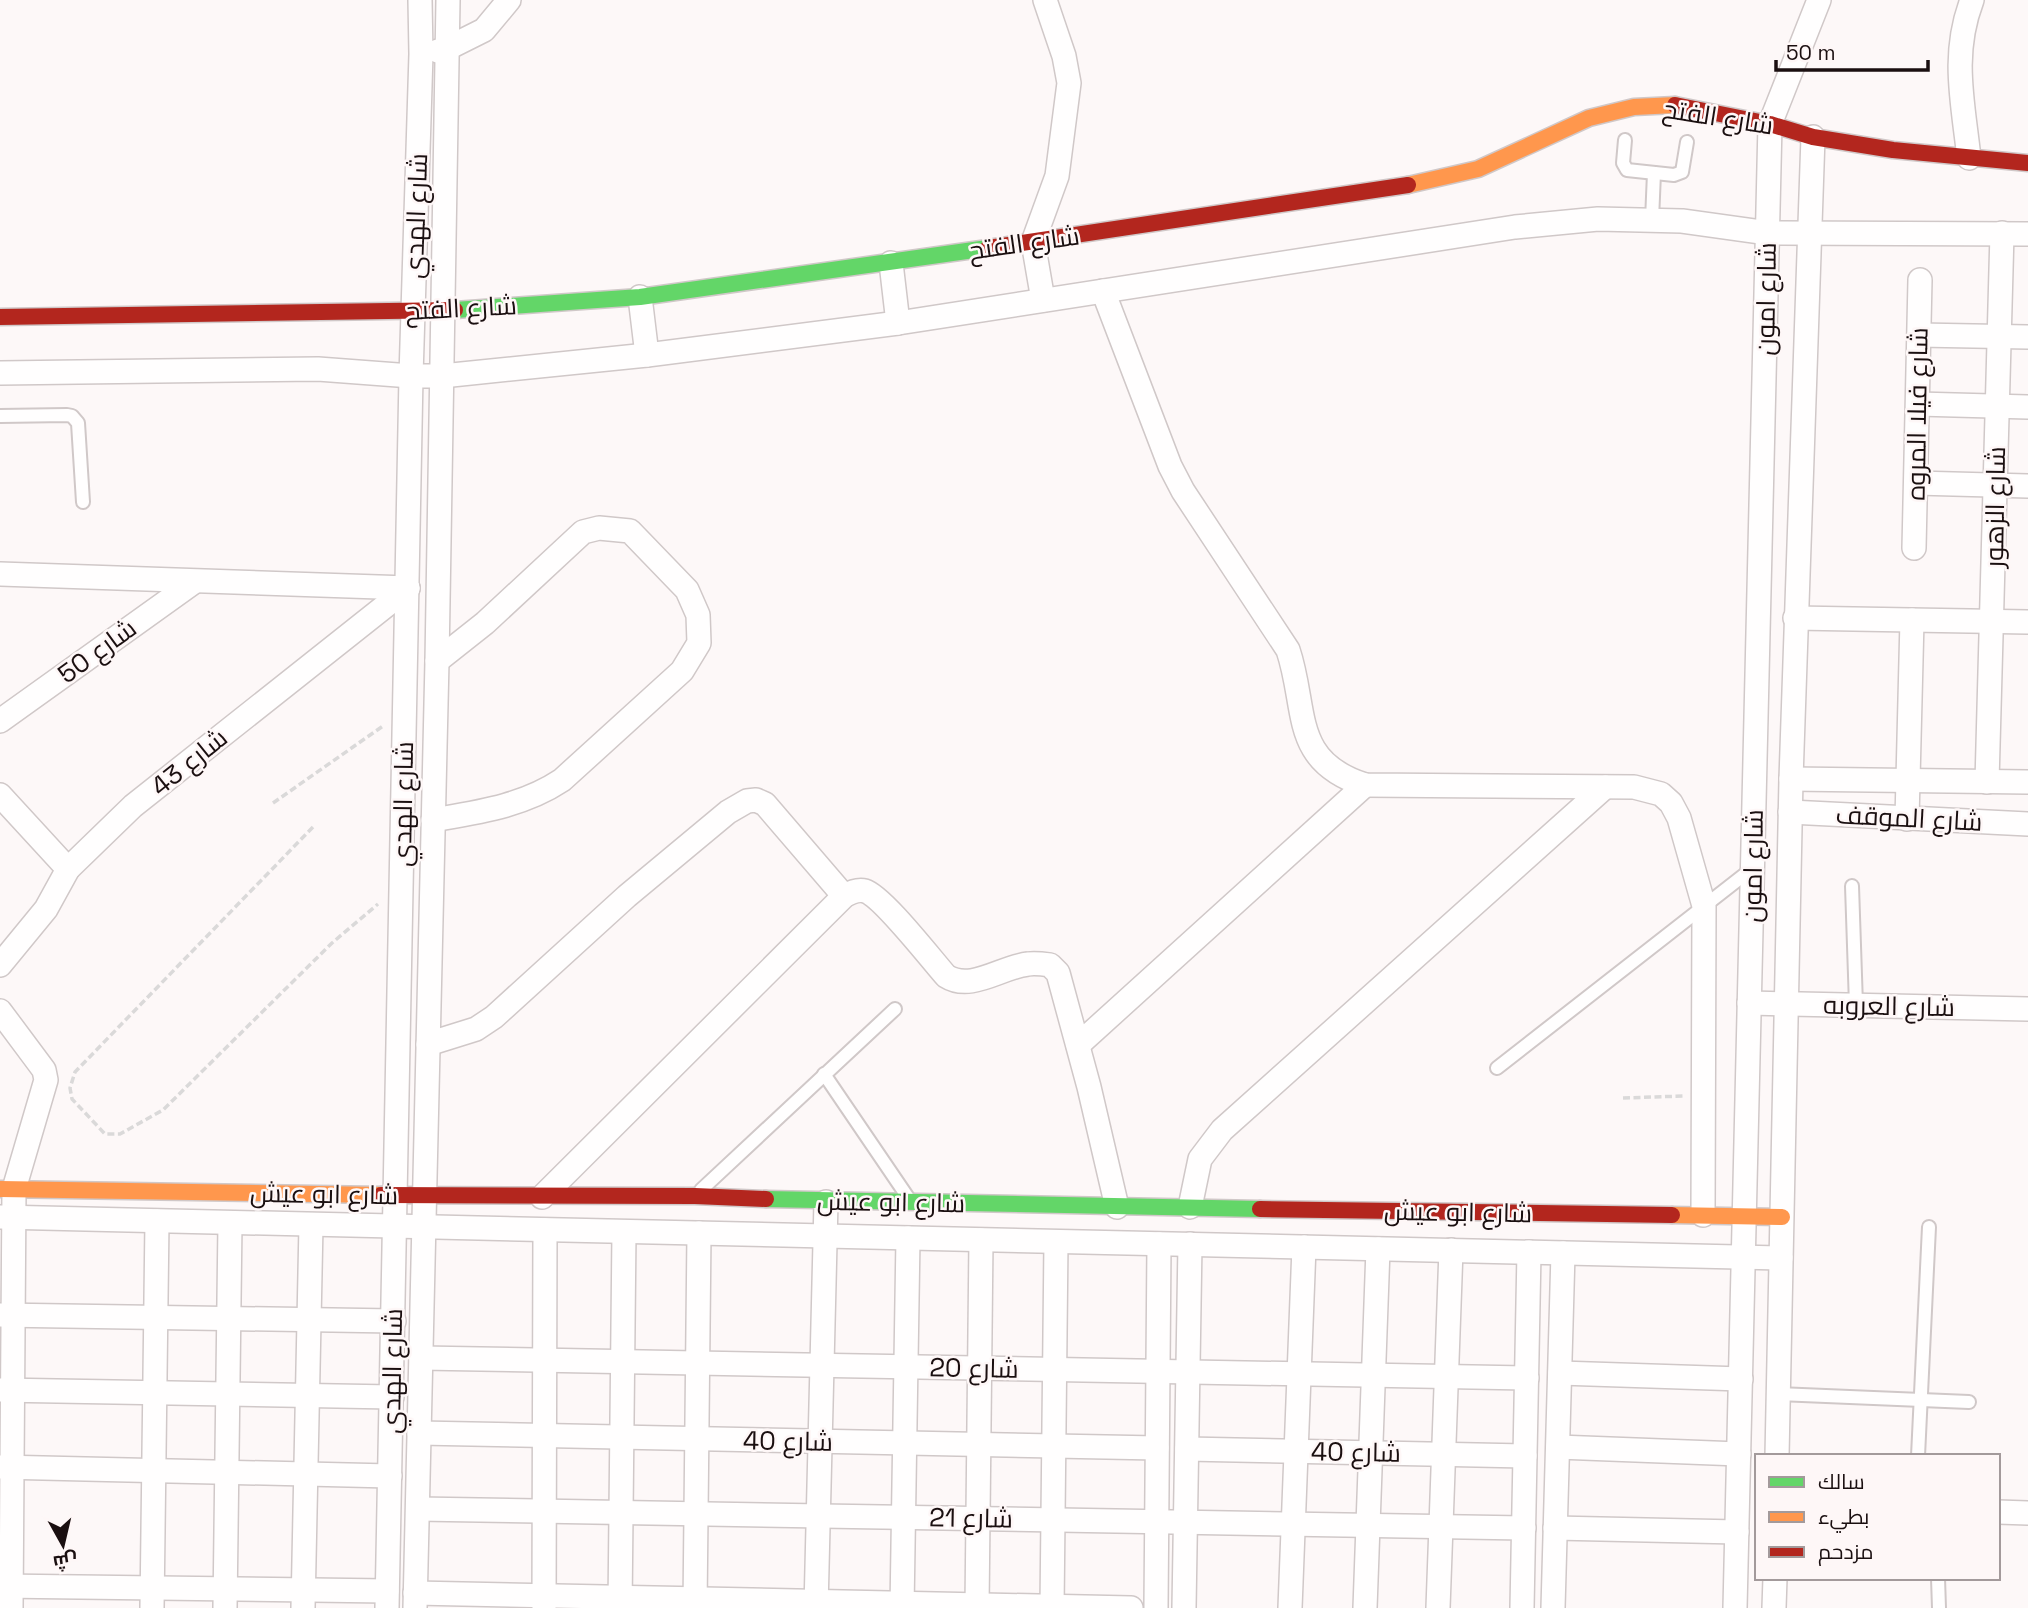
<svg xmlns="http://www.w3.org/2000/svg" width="2028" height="1608" font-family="'Space Grotesk',Cairo,sans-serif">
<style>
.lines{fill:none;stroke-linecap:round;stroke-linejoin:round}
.lane-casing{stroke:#d0c8c8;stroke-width:16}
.street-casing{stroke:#d0c8c8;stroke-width:26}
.fast-casing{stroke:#d0c8c8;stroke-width:19}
.slow-casing{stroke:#d0c8c8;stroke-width:19}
.jam-casing{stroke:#d0c8c8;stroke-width:19}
.path{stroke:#dad9d9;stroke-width:3.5;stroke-dasharray:7 3.5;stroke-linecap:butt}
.lane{stroke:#fffefe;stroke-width:12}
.street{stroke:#fffefe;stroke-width:23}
.fast{stroke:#63d668;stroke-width:16}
.slow{stroke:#ff974d;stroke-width:16}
.jam{stroke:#b3261e;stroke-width:16}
.labels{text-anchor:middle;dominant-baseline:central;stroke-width:5;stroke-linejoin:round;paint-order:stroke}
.street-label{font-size:26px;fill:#1a0f10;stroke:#fef7f7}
</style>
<rect width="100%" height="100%" fill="#fdf8f8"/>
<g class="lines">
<!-- lane casing -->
<g class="lane-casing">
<g id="lane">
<polyline points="1625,140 1623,163 1627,170 1674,175 1682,172 1687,142"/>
<polyline points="1652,220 1654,173"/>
<polyline points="0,416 67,415 72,416 78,423 83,502"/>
<polyline points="1852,886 1856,1005"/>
<polyline points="1497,1068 1753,868"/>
<polyline points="824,1074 909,1199"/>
<polyline points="701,1190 895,1009"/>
<polyline points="1778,1394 1969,1402"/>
<polyline points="1918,1456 1929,1227"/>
<polyline points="1938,1578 1939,1608"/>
</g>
</g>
<!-- street casing -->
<g class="street-casing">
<g id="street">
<polyline points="438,51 448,48 484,30 509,0"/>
<path d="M1969,158C1963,102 1951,55 1972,0"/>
<polyline points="891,263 898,323"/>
<path d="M1103,291L1170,466L1183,491L1288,650C1308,710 1290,761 1365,785L1634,787L1661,794L1671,803L1679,818L1704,906L1703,1215"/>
<polyline points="640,297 647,355"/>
<polyline points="1043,300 1033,242 1057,176 1069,83 1064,56 1045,0"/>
<polyline points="1919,335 2028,337"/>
<polyline points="0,373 318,369 411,376 442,376 647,355 898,323 1515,227 1598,219 1682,221 1768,233 2028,234"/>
<polyline points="1918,404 2028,407"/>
<polyline points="1916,483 2028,486"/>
<polyline points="1914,548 1920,280"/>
<polyline points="0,574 408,588"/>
<polyline points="1795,618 2028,622"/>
<polyline points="0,721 194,582"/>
<polyline points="1791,779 2028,782"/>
<polyline points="1987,782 2002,233"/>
<polyline points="0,795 68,869"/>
<polyline points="1790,812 2028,824"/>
<polyline points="1907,819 1912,620"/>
<path d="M433,820C479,812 523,806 562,780L682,671L699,643L698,615L687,590L630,531L599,528L583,532L485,623L437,661"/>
<polyline points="0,965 46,909 68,869 133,806 408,588"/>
<polyline points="1749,1003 2028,1009"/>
<polyline points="0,1011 44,1070 46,1080 14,1189 11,1608"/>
<polyline points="428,1044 476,1029 494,1017 627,896 728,812 747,801 756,800 765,804 844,896"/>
<polyline points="1078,1045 1365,785"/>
<path d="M542,1197L844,896C851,892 858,889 865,891C882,896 931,959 946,976C971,992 1001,967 1028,964C1035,963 1043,964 1050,965L1058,973L1089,1087L1117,1207"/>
<polyline points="1190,1207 1200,1159 1222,1130 1605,787"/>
<polyline points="0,1217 1781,1258"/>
<polyline points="0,1315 394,1321"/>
<polyline points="421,1358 1527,1378"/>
<polyline points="1560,1373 1741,1379"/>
<polyline points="0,1390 392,1397"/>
<polyline points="419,1433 1157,1448"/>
<polyline points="1558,1447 1739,1454"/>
<polyline points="1187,1449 1525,1456"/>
<polyline points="1777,1456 1791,779 1813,137"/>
<polyline points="0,1467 390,1476"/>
<polyline points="418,1509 1524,1528"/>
<polyline points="1998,1512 2028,1513"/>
<polyline points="1555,1528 1737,1532"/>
<polyline points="0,1586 387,1591"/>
<polyline points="415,1593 1131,1608"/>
<polyline points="152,1608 157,1221"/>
<polyline points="225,1608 230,1223"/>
<polyline points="303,1608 311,1225"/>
<polyline points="387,1608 411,376 421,54 420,0"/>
<polyline points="415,1608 437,661 448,0"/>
<polyline points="544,1608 545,1230"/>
<polyline points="620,1608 624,1232"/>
<polyline points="695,1608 699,1233"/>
<polyline points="816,1608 826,1202"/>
<polyline points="902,1608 908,1238"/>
<polyline points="977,1608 981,1240"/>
<polyline points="1052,1608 1056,1242"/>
<polyline points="1156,1608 1159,1244"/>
<polyline points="1184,1608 1190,1244"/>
<polyline points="1290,1608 1304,1247"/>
<polyline points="1365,1608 1378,1249"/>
<polyline points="1438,1608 1451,1250"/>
<polyline points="1522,1608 1529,1252"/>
<polyline points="1553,1608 1563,1253"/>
<polyline points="1735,1608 1770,124 1819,0"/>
<polyline points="1774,1608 1775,1578"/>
</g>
</g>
<!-- fast casing -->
<g class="fast-casing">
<g id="fast">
<polyline points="455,310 640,297 988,248"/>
<polyline points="766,1199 1260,1209"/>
</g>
</g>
<!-- slow casing -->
<g class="slow-casing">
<g id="slow">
<polyline points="1408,185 1478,169 1589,118 1634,107 1675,105"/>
<polyline points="0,1189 381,1195"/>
<polyline points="1672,1215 1782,1217"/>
</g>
</g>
<!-- jam casing -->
<g class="jam-casing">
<g id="jam">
<polyline points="1675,105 1770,124 1813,137 1893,150 2028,163"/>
<polyline points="988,248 1408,185"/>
<polyline points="0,317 455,310"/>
<polyline points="381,1195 695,1196 766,1199"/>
<polyline points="1260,1209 1672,1215"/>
</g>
</g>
<!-- path -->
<g class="path">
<polyline points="273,803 383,726"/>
<polyline points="313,827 75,1072 70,1088 72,1099 105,1134 120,1134 163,1110 332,943 378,904"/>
<polyline points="1623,1098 1684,1096"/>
</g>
<!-- lane -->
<use href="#lane" class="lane"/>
<!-- street -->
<use href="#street" class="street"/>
<!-- fast -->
<use href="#fast" class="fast"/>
<!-- slow -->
<use href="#slow" class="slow"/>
<!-- jam -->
<use href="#jam" class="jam"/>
</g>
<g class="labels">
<!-- street labels -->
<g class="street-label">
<text transform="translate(1718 117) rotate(9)">شارع الفتح</text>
<text transform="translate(416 216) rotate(-88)">شارع الهدي</text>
<text transform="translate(1024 243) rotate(-8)">شارع الفتح</text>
<text transform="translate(1766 299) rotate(-89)">شارع امون</text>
<text transform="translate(461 308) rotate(-3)">شارع الفتح</text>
<text transform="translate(1917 414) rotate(-89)">شارع فيلا المروه</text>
<text transform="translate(1995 507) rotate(-89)">شارع الزهور</text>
<text transform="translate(97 651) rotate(-36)">شارع 50</text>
<text transform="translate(189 762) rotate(-39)">شارع 43</text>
<text transform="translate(403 804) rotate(-89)">شارع الهدي</text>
<text transform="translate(1909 818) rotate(3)">شارع الموقف</text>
<text transform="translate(1753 866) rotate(-89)">شارع امون</text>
<text transform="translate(1889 1006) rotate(1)">شارع العروبه</text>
<text transform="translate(324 1194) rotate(1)">شارع ابو عيش</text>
<text transform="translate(891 1202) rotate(1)">شارع ابو عيش</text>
<text transform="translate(1458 1212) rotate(1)">شارع ابو عيش</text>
<text transform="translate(974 1368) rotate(1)">شارع 20</text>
<text transform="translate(392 1371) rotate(-89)">شارع الهدي</text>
<text transform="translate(788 1441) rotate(1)">شارع 40</text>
<text transform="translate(1356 1452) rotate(1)">شارع 40</text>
<text transform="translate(971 1518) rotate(1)">شارع 21</text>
</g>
</g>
<!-- legend -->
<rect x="1755" y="1454" width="245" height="126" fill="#fef7f7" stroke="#a39a9b" stroke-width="2"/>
<rect x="1769" y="1477" width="35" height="10" fill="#63d668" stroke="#a39a9b" stroke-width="2"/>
<text x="1818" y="1489" font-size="21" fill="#1a0f10">سالك</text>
<rect x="1769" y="1512" width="35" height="10" fill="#ff974d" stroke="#a39a9b" stroke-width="2"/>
<text x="1818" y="1524" font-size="21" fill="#1a0f10">بطيء</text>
<rect x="1769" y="1547" width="35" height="10" fill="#b3261e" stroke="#a39a9b" stroke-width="2"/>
<text x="1818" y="1559" font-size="21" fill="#1a0f10">مزدحم</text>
<!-- north arrow -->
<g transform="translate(63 1545) rotate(172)" stroke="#fef7f7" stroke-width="5" paint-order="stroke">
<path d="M0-5L12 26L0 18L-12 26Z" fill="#1a0f10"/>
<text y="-10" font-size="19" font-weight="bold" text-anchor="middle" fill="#1a0f10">ش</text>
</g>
<!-- scale -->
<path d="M1776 60v10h152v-10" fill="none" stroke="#1a0f10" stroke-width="3.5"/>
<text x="1786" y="60" font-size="21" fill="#1a0f10" stroke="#fef7f7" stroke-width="5" paint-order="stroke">50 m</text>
</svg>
